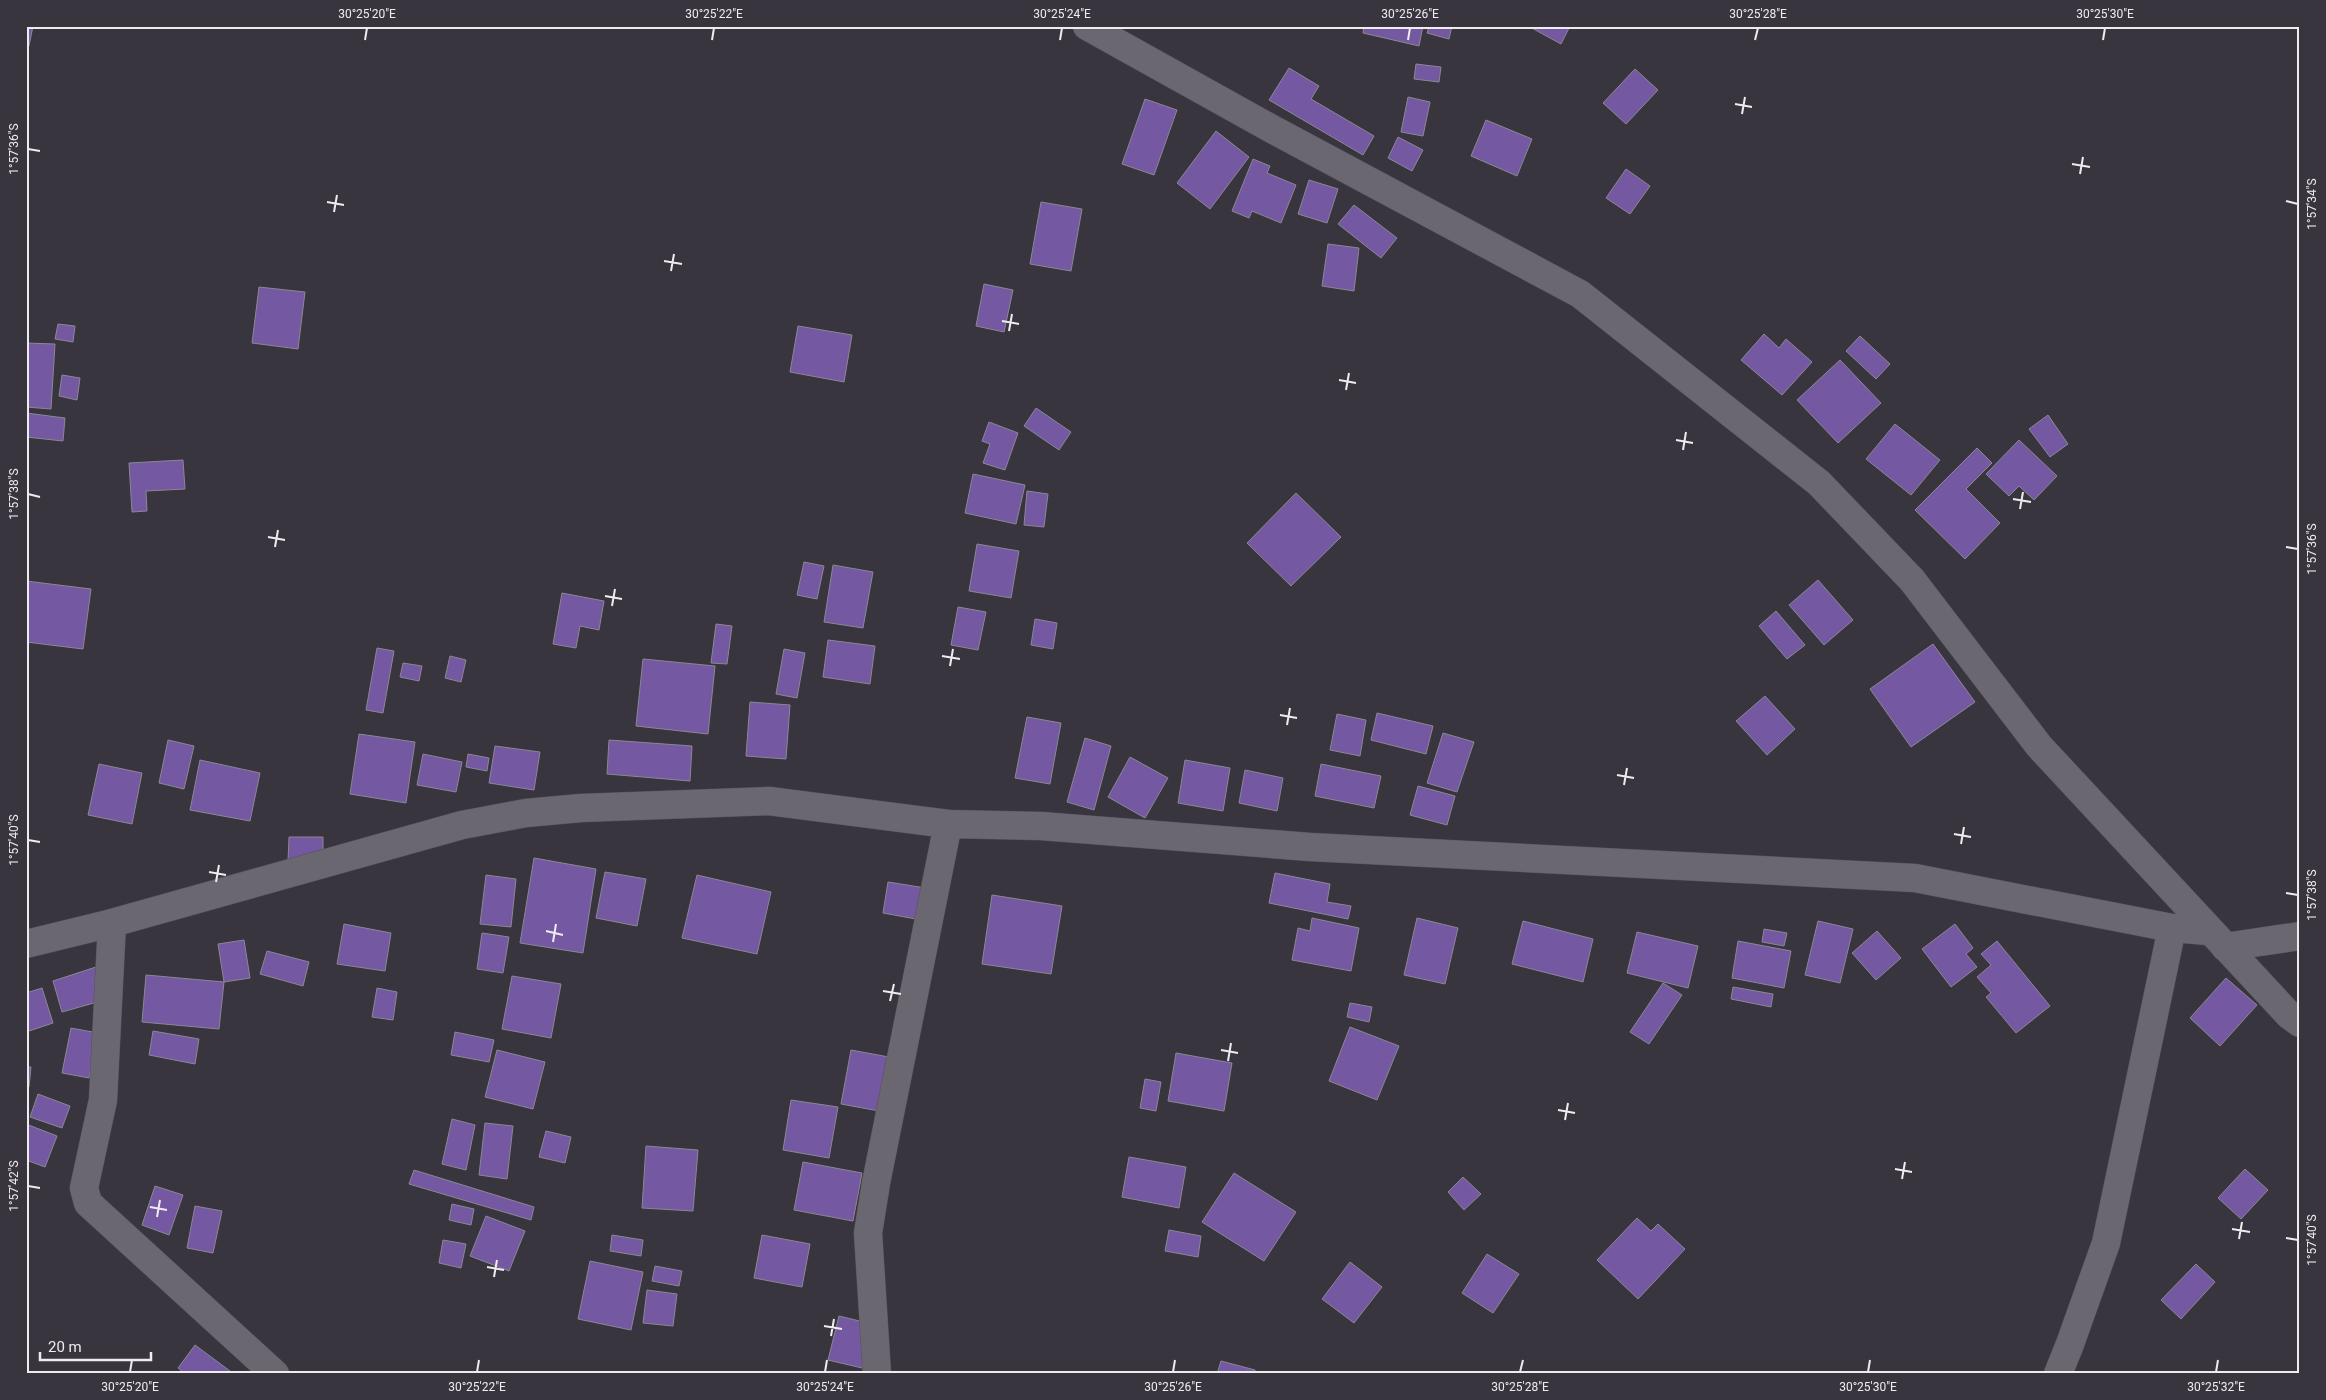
<svg xmlns="http://www.w3.org/2000/svg" width="2326" height="1400" font-family="Roboto,sans-serif">
<style>
.building{fill:#7458a2;stroke:#8b8892}
.lines{fill:none;stroke-linecap:round;stroke-linejoin:round}
.street-casing{stroke:#55535a;stroke-width:29}
.street{stroke:#6a6771;stroke-width:28}
.ticks{fill:none;stroke:#eeecf1;stroke-width:2}
.neatline{fill:none;stroke:#eeecf1;stroke-width:2}
.ticks-label{font-size:12px;text-anchor:middle;fill:#eeecf1}
</style>
<rect width="100%" height="100%" fill="#38353e"/>
<!-- building -->
<g class="building">
<polygon points="26,26 33,26 29,46 26,45"/>
<polygon points="1364,26 1423,26 1419,46 1363,33"/>
<polygon points="1429,26 1452,26 1449,39 1427,33"/>
<polygon points="1528,26 1570,26 1561,44"/>
<polygon points="1416,64 1441,67 1439,82 1414,79"/>
<polygon points="1289,68 1319,86 1311,99 1374,136 1363,155 1269,100"/>
<polygon points="1635,69 1658,90 1626,124 1603,103"/>
<polygon points="1408,97 1430,102 1423,136 1401,132"/>
<polygon points="1145,99 1177,110 1154,175 1122,164"/>
<polygon points="1486,120 1532,139 1517,176 1471,156"/>
<polygon points="1216,131 1249,157 1210,209 1177,183"/>
<polygon points="1398,137 1423,150 1412,171 1388,158"/>
<polygon points="1253,159 1270,166 1267,173 1296,185 1281,223 1252,211 1249,218 1232,211"/>
<polygon points="1626,169 1650,186 1630,214 1606,198"/>
<polygon points="1309,180 1338,189 1327,223 1298,214"/>
<polygon points="1041,202 1082,209 1071,271 1030,264"/>
<polygon points="1354,205 1397,238 1381,258 1338,224"/>
<polygon points="1328,244 1359,248 1354,291 1322,286"/>
<polygon points="984,284 1013,290 1004,332 976,326"/>
<polygon points="259,287 305,292 298,349 252,343"/>
<polygon points="58,324 75,326 73,342 55,339"/>
<polygon points="798,326 852,335 844,382 790,372"/>
<polygon points="1764,334 1779,348 1786,339 1812,362 1782,395 1741,360"/>
<polygon points="1860,336 1890,364 1876,379 1846,351"/>
<polygon points="26,343 55,344 51,409 26,407"/>
<polygon points="1840,360 1881,403 1838,443 1797,400"/>
<polygon points="62,375 80,378 77,400 59,396"/>
<polygon points="1036,408 1071,432 1059,450 1024,426"/>
<polygon points="26,413 65,418 63,441 26,437"/>
<polygon points="2048,415 2068,444 2050,457 2029,429"/>
<polygon points="989,422 1018,433 1005,470 983,463 990,444 982,441"/>
<polygon points="1895,424 1940,460 1911,495 1866,459"/>
<polygon points="2019,440 2057,476 2034,500 2019,486 2009,496 1986,474"/>
<polygon points="1977,448 1992,463 1966,489 2000,523 1965,559 1915,510"/>
<polygon points="183,460 185,489 146,491 147,511 132,512 129,463"/>
<polygon points="973,474 1025,485 1016,524 965,513"/>
<polygon points="1027,491 1048,494 1044,527 1024,525"/>
<polygon points="1296,493 1341,537 1291,586 1247,543"/>
<polygon points="977,544 1019,551 1011,598 969,591"/>
<polygon points="804,562 824,566 817,599 797,595"/>
<polygon points="833,565 873,572 863,628 824,622"/>
<polygon points="1818,580 1853,620 1824,645 1789,605"/>
<polygon points="26,581 91,589 83,649 26,642"/>
<polygon points="562,593 604,601 599,630 580,626 576,648 553,644"/>
<polygon points="958,607 986,612 978,650 951,645"/>
<polygon points="1776,611 1805,645 1787,659 1759,626"/>
<polygon points="1035,619 1057,623 1053,649 1031,645"/>
<polygon points="716,624 732,626 727,664 711,663"/>
<polygon points="828,640 875,646 870,684 823,677"/>
<polygon points="1933,644 1975,702 1911,747 1870,689"/>
<polygon points="377,648 394,651 383,713 366,710"/>
<polygon points="784,649 805,653 797,698 776,694"/>
<polygon points="450,656 466,660 461,682 445,678"/>
<polygon points="643,659 715,666 708,734 636,726"/>
<polygon points="403,663 422,666 419,681 400,677"/>
<polygon points="1765,696 1795,729 1767,755 1736,721"/>
<polygon points="750,702 790,705 786,759 746,756"/>
<polygon points="1377,713 1433,726 1426,754 1371,740"/>
<polygon points="1337,714 1366,720 1360,756 1330,750"/>
<polygon points="1027,717 1061,723 1050,784 1015,778"/>
<polygon points="1443,733 1474,742 1457,792 1427,783"/>
<polygon points="359,734 415,742 406,803 350,794"/>
<polygon points="1085,738 1111,746 1094,810 1067,802"/>
<polygon points="168,740 194,746 184,789 159,783"/>
<polygon points="609,740 692,746 690,781 607,774"/>
<polygon points="495,746 540,752 534,790 489,783"/>
<polygon points="423,754 462,762 456,792 417,785"/>
<polygon points="468,754 489,758 487,771 466,767"/>
<polygon points="1130,757 1168,778 1145,818 1108,797"/>
<polygon points="200,760 260,773 250,821 190,810"/>
<polygon points="1185,760 1230,768 1223,811 1178,803"/>
<polygon points="99,764 142,773 132,824 88,815"/>
<polygon points="1321,764 1381,776 1374,808 1315,796"/>
<polygon points="1245,770 1283,778 1277,811 1239,803"/>
<polygon points="1418,786 1455,796 1447,825 1410,815"/>
<polygon points="289,837 323,837 323,862 288,861"/>
<polygon points="534,858 596,869 583,953 520,943"/>
<polygon points="605,872 646,879 637,926 596,918"/>
<polygon points="1275,873 1330,884 1327,902 1351,906 1348,919 1269,903"/>
<polygon points="486,875 516,879 511,927 480,924"/>
<polygon points="697,875 771,892 757,954 682,938"/>
<polygon points="888,882 932,889 927,921 883,913"/>
<polygon points="992,895 1062,906 1051,974 982,964"/>
<polygon points="1312,918 1359,928 1351,971 1292,960 1298,928 1310,931"/>
<polygon points="1417,918 1458,928 1445,984 1404,975"/>
<polygon points="1523,921 1593,939 1583,982 1512,964"/>
<polygon points="1818,921 1853,929 1840,983 1805,975"/>
<polygon points="344,924 391,933 385,971 337,964"/>
<polygon points="1955,924 1973,948 1966,954 1977,967 1951,987 1922,949"/>
<polygon points="1764,929 1787,933 1784,946 1762,942"/>
<polygon points="1877,931 1901,958 1876,980 1852,953"/>
<polygon points="1637,932 1698,946 1688,988 1627,973"/>
<polygon points="482,933 509,937 503,973 477,969"/>
<polygon points="244,940 250,978 224,982 218,944"/>
<polygon points="1738,941 1791,951 1784,988 1732,978"/>
<polygon points="1997,941 2050,1006 2016,1033 1986,997 1991,993 1977,977 1991,965 1981,954"/>
<polygon points="267,951 309,962 303,986 260,974"/>
<polygon points="99,966 108,999 62,1012 53,981"/>
<polygon points="146,975 224,982 219,1029 142,1022"/>
<polygon points="512,976 561,984 551,1038 502,1029"/>
<polygon points="2226,978 2257,1005 2220,1046 2190,1018"/>
<polygon points="1663,983 1682,995 1649,1044 1630,1032"/>
<polygon points="1733,987 1773,994 1771,1007 1731,999"/>
<polygon points="42,988 53,1023 26,1032 26,993"/>
<polygon points="377,988 397,992 393,1020 372,1017"/>
<polygon points="1350,1003 1372,1007 1369,1022 1347,1017"/>
<polygon points="1350,1027 1399,1046 1377,1100 1329,1081"/>
<polygon points="71,1028 98,1033 89,1078 62,1073"/>
<polygon points="153,1031 199,1039 195,1064 149,1055"/>
<polygon points="455,1032 494,1040 489,1062 451,1055"/>
<polygon points="497,1050 545,1062 533,1109 485,1097"/>
<polygon points="851,1050 889,1057 879,1111 841,1104"/>
<polygon points="1176,1053 1232,1063 1224,1111 1168,1101"/>
<polygon points="26,1067 31,1067 29,1087 26,1087"/>
<polygon points="1145,1079 1161,1082 1156,1111 1140,1108"/>
<polygon points="38,1094 70,1106 62,1128 30,1117"/>
<polygon points="791,1100 838,1107 829,1158 783,1150"/>
<polygon points="452,1119 475,1125 466,1170 442,1164"/>
<polygon points="485,1123 513,1126 507,1179 479,1175"/>
<polygon points="26,1124 57,1136 45,1167 26,1160"/>
<polygon points="546,1131 571,1137 565,1163 539,1157"/>
<polygon points="646,1146 698,1150 693,1211 642,1208"/>
<polygon points="1129,1157 1186,1167 1179,1208 1122,1197"/>
<polygon points="803,1162 862,1173 853,1221 794,1210"/>
<polygon points="2245,1169 2268,1190 2241,1219 2218,1198"/>
<polygon points="414,1170 534,1207 531,1220 409,1184"/>
<polygon points="1234,1173 1296,1212 1264,1261 1202,1222"/>
<polygon points="1463,1177 1481,1194 1464,1210 1448,1192"/>
<polygon points="155,1186 183,1195 169,1235 142,1225"/>
<polygon points="452,1204 474,1209 471,1225 449,1220"/>
<polygon points="195,1206 222,1211 213,1253 187,1248"/>
<polygon points="486,1216 525,1231 509,1271 470,1256"/>
<polygon points="1637,1218 1651,1231 1658,1224 1685,1249 1638,1299 1597,1260"/>
<polygon points="1169,1230 1201,1236 1198,1257 1165,1251"/>
<polygon points="612,1235 643,1240 641,1256 610,1251"/>
<polygon points="762,1235 810,1244 802,1287 754,1278"/>
<polygon points="443,1240 466,1244 461,1268 439,1263"/>
<polygon points="1487,1254 1519,1274 1493,1313 1462,1293"/>
<polygon points="590,1261 643,1272 631,1330 578,1319"/>
<polygon points="1350,1262 1382,1287 1354,1323 1322,1299"/>
<polygon points="2196,1264 2215,1282 2181,1319 2161,1300"/>
<polygon points="655,1266 682,1271 679,1286 652,1281"/>
<polygon points="647,1290 677,1294 673,1326 643,1323"/>
<polygon points="839,1316 872,1324 862,1368 828,1360"/>
<polygon points="195,1345 230,1371 228,1374 185,1374 178,1368"/>
<polygon points="1221,1361 1255,1370 1254,1374 1217,1374"/>
</g>
<g class="lines">
<!-- street casing -->
<g class="street-casing">
<g id="street">
<polyline points="1087,26 1272,129 1580,294 1819,483 1912,580 2039,746 2289,1015 2300,1023"/>
<polyline points="112,923 103,1100 84,1188 88,1203 275,1374"/>
<polyline points="26,944 112,923 462,825 526,813 581,808 769,801 948,824 1041,826 1310,847 1915,878 2172,928 2208,931"/>
<polyline points="2225,947 2300,936"/>
<polyline points="877,1374 868,1233 876,1183 948,824"/>
<polyline points="2058,1374 2070,1344 2106,1243 2172,928"/>
</g>
</g>
<!-- street -->
<use href="#street" class="street"/>
</g>
<!-- ticks -->
<path class="ticks" d="M365,40L367,28M712,40L714,28M1060,40L1062,28M1408,40L1410,28M1755,40L1758,28M2103,40L2105,28M1735,104L1752,107M1742,114L1745,97M28,149L40,151M2072,164L2090,167M2080,174L2083,157M2286,201L2298,204M327,202L344,205M334,212L337,195M664,261L682,264M671,271L674,254M1002,321L1019,324M1009,331L1012,314M1339,380L1356,383M1346,390L1349,373M1676,440L1693,443M1683,450L1686,432M28,494L40,497M2013,499L2031,502M2020,509L2023,492M268,537L285,540M275,547L278,530M2286,547L2298,549M605,596L622,599M612,606L615,589M942,656L960,659M950,666L953,649M1280,715L1297,718M1287,725L1290,708M1617,775L1634,778M1624,785L1627,768M1954,834L1971,837M28,840L40,842M1961,844L1964,827M209,872L226,875M216,882L219,865M2286,893L2298,895M546,931L563,935M553,942L556,924M883,991L901,994M890,1001L894,984M1221,1050L1238,1053M1228,1061L1231,1043M1558,1110L1575,1113M1565,1120L1568,1103M1895,1169L1912,1172M1902,1179L1905,1162M28,1186L40,1188M150,1207L167,1210M157,1217L160,1200M2232,1229L2250,1232M2286,1238L2298,1240M2239,1239L2242,1222M487,1267L504,1270M494,1277L497,1260M824,1326L842,1329M831,1336L834,1319M130,1372L132,1360M477,1372L479,1360M825,1372L827,1360M1173,1372L1175,1360M1520,1372L1523,1360M1868,1372L1870,1360M2216,1372L2218,1360"/>
<!-- border -->
<rect width="2326" height="1400" fill="none" stroke="#38353e" stroke-width="55"/>
<!-- scale -->
<path d="M40 1352v8h111v-8" fill="none" stroke="#eeecf1" stroke-width="2.5"/>
<text x="48" y="1352" font-size="15" fill="#eeecf1" stroke="#38353e" stroke-width="4" paint-order="stroke">20 m</text>
<rect x="28" y="28" width="2270" height="1344" class="neatline"/>
<g class="ticks-label">
<text x="367" y="18">30°25'20"E</text>
<text x="714" y="18">30°25'22"E</text>
<text x="1062" y="18">30°25'24"E</text>
<text x="1410" y="18">30°25'26"E</text>
<text x="1758" y="18">30°25'28"E</text>
<text x="2105" y="18">30°25'30"E</text>
<text transform="translate(14 149) rotate(-90)" y="4">1°57'36"S</text>
<text transform="translate(2312 204) rotate(-90)" y="4">1°57'34"S</text>
<text transform="translate(14 494) rotate(-90)" y="4">1°57'38"S</text>
<text transform="translate(2312 549) rotate(-90)" y="4">1°57'36"S</text>
<text transform="translate(14 840) rotate(-90)" y="4">1°57'40"S</text>
<text transform="translate(2312 895) rotate(-90)" y="4">1°57'38"S</text>
<text transform="translate(14 1186) rotate(-90)" y="4">1°57'42"S</text>
<text transform="translate(2312 1240) rotate(-90)" y="4">1°57'40"S</text>
<text x="130" y="1391">30°25'20"E</text>
<text x="477" y="1391">30°25'22"E</text>
<text x="825" y="1391">30°25'24"E</text>
<text x="1173" y="1391">30°25'26"E</text>
<text x="1520" y="1391">30°25'28"E</text>
<text x="1868" y="1391">30°25'30"E</text>
<text x="2216" y="1391">30°25'32"E</text>
</g>
</svg>
